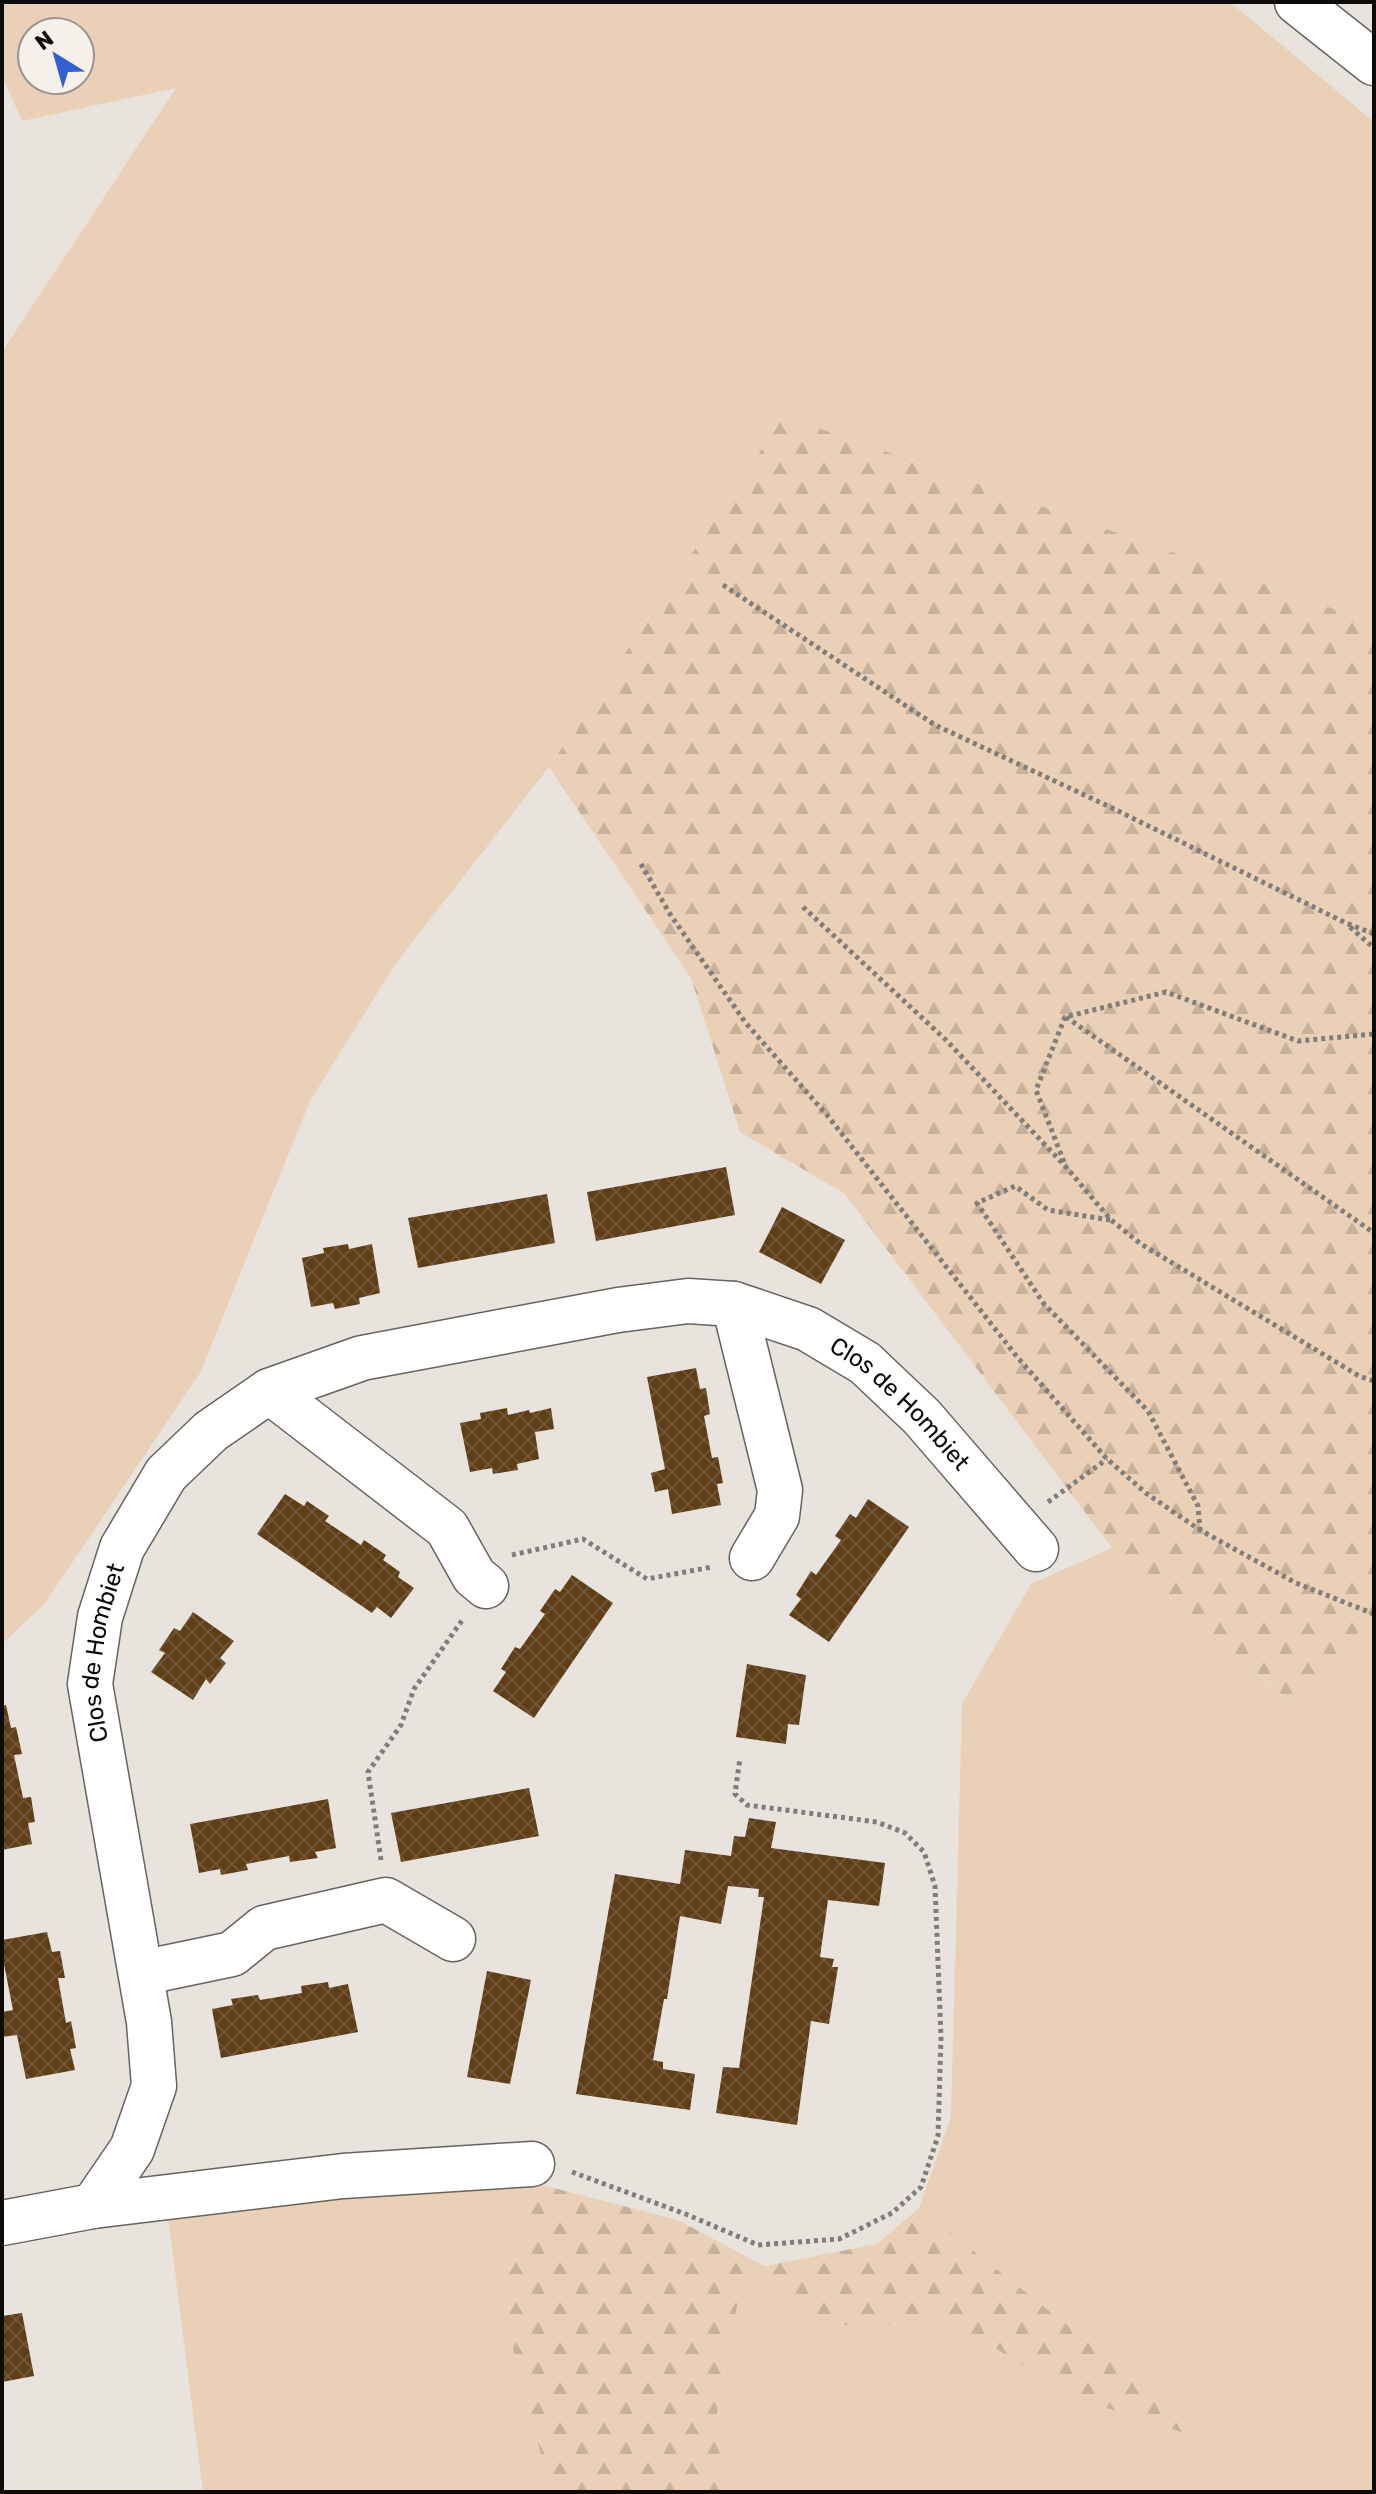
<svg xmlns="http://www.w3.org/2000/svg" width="1376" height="2494" font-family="Rubik,sans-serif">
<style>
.grass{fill:#ead0b6;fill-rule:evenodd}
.forest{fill:url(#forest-firs)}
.building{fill:url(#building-cross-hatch)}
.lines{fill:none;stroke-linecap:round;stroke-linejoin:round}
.minor-casing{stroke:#67635e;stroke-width:47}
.path{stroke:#817d79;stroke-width:5;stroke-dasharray:4 4;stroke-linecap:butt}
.minor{stroke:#fff;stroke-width:44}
.labels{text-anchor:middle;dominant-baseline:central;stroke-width:8;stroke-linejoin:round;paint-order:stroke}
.street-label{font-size:24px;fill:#0d0b09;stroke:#f6f0ea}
</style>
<defs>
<pattern id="forest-firs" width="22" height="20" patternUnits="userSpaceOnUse" patternTransform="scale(2)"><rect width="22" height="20" fill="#ead0b6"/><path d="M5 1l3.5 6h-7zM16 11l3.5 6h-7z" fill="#c8b19b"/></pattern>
<pattern id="building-cross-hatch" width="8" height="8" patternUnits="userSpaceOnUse" patternTransform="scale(2)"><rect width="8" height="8" fill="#5e3d17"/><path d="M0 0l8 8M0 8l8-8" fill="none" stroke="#705537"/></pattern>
</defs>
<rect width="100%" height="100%" fill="#e8e3dd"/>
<!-- grass -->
<g class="grass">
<path d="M2,2H1230L1374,122V623L784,416L549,767L396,963L310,1101L200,1373L45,1603L2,1644V352L176,88L22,121L2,76ZM32,32H80V80H32Z"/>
<polygon points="1112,1548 1292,1704 1374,1615 1374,2492 722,2492 717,2406 747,2257 765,2266 818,2326 951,2322 1082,2400 1216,2443 919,2208 951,2117 962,1704 1031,1584"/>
<polygon points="538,2184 508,2275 512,2346 551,2492 203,2492 167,2209"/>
</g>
<!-- forest -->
<g class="forest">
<polygon points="784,416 1374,623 1374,1615 1293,1704 1112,1548 845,1194 740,1132 691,978 549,767"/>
<polygon points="538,2184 678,2220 747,2257 717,2406 722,2492 551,2492 512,2346 508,2275"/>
<polygon points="919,2208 1218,2444 1082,2400 951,2322 818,2326 765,2266 877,2244"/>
</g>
<!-- building -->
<g class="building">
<polygon points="726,1167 735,1215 596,1241 587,1192"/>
<polygon points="547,1194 555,1243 418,1268 408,1218"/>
<polygon points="782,1207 845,1240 821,1284 759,1252"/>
<polygon points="348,1244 349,1249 372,1244 380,1293 359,1298 360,1304 335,1309 333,1303 311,1307 302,1258 324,1253 323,1248"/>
<polygon points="696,1368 700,1389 706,1388 710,1414 704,1416 712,1458 718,1457 723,1483 717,1484 721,1505 672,1514 668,1489 655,1492 651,1473 665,1469 647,1377"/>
<polygon points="507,1408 508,1415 529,1410 530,1413 551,1408 554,1429 535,1432 539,1459 517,1464 518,1470 493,1474 492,1468 470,1472 460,1423 481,1419 480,1413"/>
<polygon points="285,1494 304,1506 307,1501 329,1516 325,1521 361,1545 364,1540 386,1555 383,1560 400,1572 398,1577 414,1588 391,1618 377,1607 372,1613 257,1534"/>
<polygon points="868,1499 909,1527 829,1642 789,1615 801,1599 796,1595 811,1571 816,1575 841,1540 835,1536 850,1514 856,1518"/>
<polygon points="572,1575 613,1603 534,1718 493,1691 506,1672 501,1669 515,1647 520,1649 545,1614 540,1611 555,1589 560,1592"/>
<polygon points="193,1612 234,1641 220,1658 226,1663 210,1684 206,1679 193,1700 151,1672 165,1653 159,1650 174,1628 180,1631"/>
<polygon points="747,1664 806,1675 799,1725 788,1724 786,1744 736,1737"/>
<polygon points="6,1705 11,1728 16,1727 22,1754 14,1755 23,1798 31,1797 35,1822 28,1823 32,1844 2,1850 2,1706"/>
<polygon points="529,1788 539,1836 401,1862 391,1813"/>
<polygon points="328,1799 336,1848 315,1852 318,1858 290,1862 289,1856 246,1864 248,1870 221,1875 220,1869 199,1873 190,1824"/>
<polygon points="749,1818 776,1822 771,1848 885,1863 879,1906 828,1900 820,1957 834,1959 832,1967 838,1967 829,2024 811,2021 797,2125 716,2113 723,2067 739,2068 764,1897 758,1897 759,1889 728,1886 721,1924 680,1916 667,1999 664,1999 653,2060 663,2062 663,2069 695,2074 690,2110 576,2094 615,1874 680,1884 685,1850 731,1856 734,1836 745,1837"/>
<polygon points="47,1932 52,1952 60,1951 65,1978 58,1978 66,2023 71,2021 76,2048 70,2049 75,2070 26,2079 17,2035 2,2037 2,2012 13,2010 2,1954 2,1940"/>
<polygon points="487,1971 531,1980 510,2084 467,2077"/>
<polygon points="328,1982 329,1988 348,1984 358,2032 221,2058 212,2009 233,2005 231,1999 258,1995 260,2000 302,1993 301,1986"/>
<polygon points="22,2313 34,2376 2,2382 2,2316"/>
</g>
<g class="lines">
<!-- minor casing -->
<g class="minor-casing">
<g id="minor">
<polyline points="1297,2 1374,63"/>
<polyline points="734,1304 780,1490 777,1516 752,1558"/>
<polyline points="269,1391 447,1528 474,1576 486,1586"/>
<polyline points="141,1973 232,1954 264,1928 386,1900 453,1939"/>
<polyline points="93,2206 343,2176 532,2164"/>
<path id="s1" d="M2,2223L93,2206L132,2149L154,2086L149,2022L90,1684L100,1617L122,1548L166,1474L211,1431L269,1391L362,1358L618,1310L688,1301L734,1304L808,1329L865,1363L922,1417L1036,1549"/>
</g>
</g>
<!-- path -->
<g class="path">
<polyline points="723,585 935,725 1110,807 1346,923 1374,934"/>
<polyline points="641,864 670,914 745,1022 827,1115 1018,1358 1107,1459 1147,1494 1200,1530 1296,1583 1374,1614"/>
<polyline points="803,907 946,1040 1066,1167 1111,1220 1141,1244 1359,1376 1374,1381"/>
<polyline points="1350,927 1374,948"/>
<polyline points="1066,1017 1374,1233"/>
<polyline points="1064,1162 1036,1090 1065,1017 1166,992 1298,1041 1374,1034"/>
<polyline points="1110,1220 1048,1210 1015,1186 977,1203 1044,1304 1148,1411 1198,1506 1200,1529"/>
<polyline points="1048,1502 1107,1459"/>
<polyline points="512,1555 583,1539 647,1579 712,1567"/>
<polyline points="381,1860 368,1772 401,1725 414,1689 463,1619"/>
<polyline points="572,2172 688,2215 758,2245 839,2239 892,2213 921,2187 938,2136 941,2037 935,1886 924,1852 905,1833 877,1822 747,1805 735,1794 740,1758"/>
</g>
<!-- minor -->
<use href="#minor" class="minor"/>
</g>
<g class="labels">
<!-- street labels -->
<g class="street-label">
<text stroke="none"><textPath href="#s1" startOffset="1668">Clos de Hombiet</textPath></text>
<text stroke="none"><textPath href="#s1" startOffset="668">Clos de Hombiet</textPath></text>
</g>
</g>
<!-- border -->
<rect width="1376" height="2494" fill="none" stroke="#0d0b09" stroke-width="8"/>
<!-- north arrow -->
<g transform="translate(56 56) rotate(323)"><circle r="38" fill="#f6f0ea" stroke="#999490" stroke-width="2"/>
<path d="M0-6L14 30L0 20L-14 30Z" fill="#3360d0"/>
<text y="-12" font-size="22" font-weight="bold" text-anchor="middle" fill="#0d0b09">N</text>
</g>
</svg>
